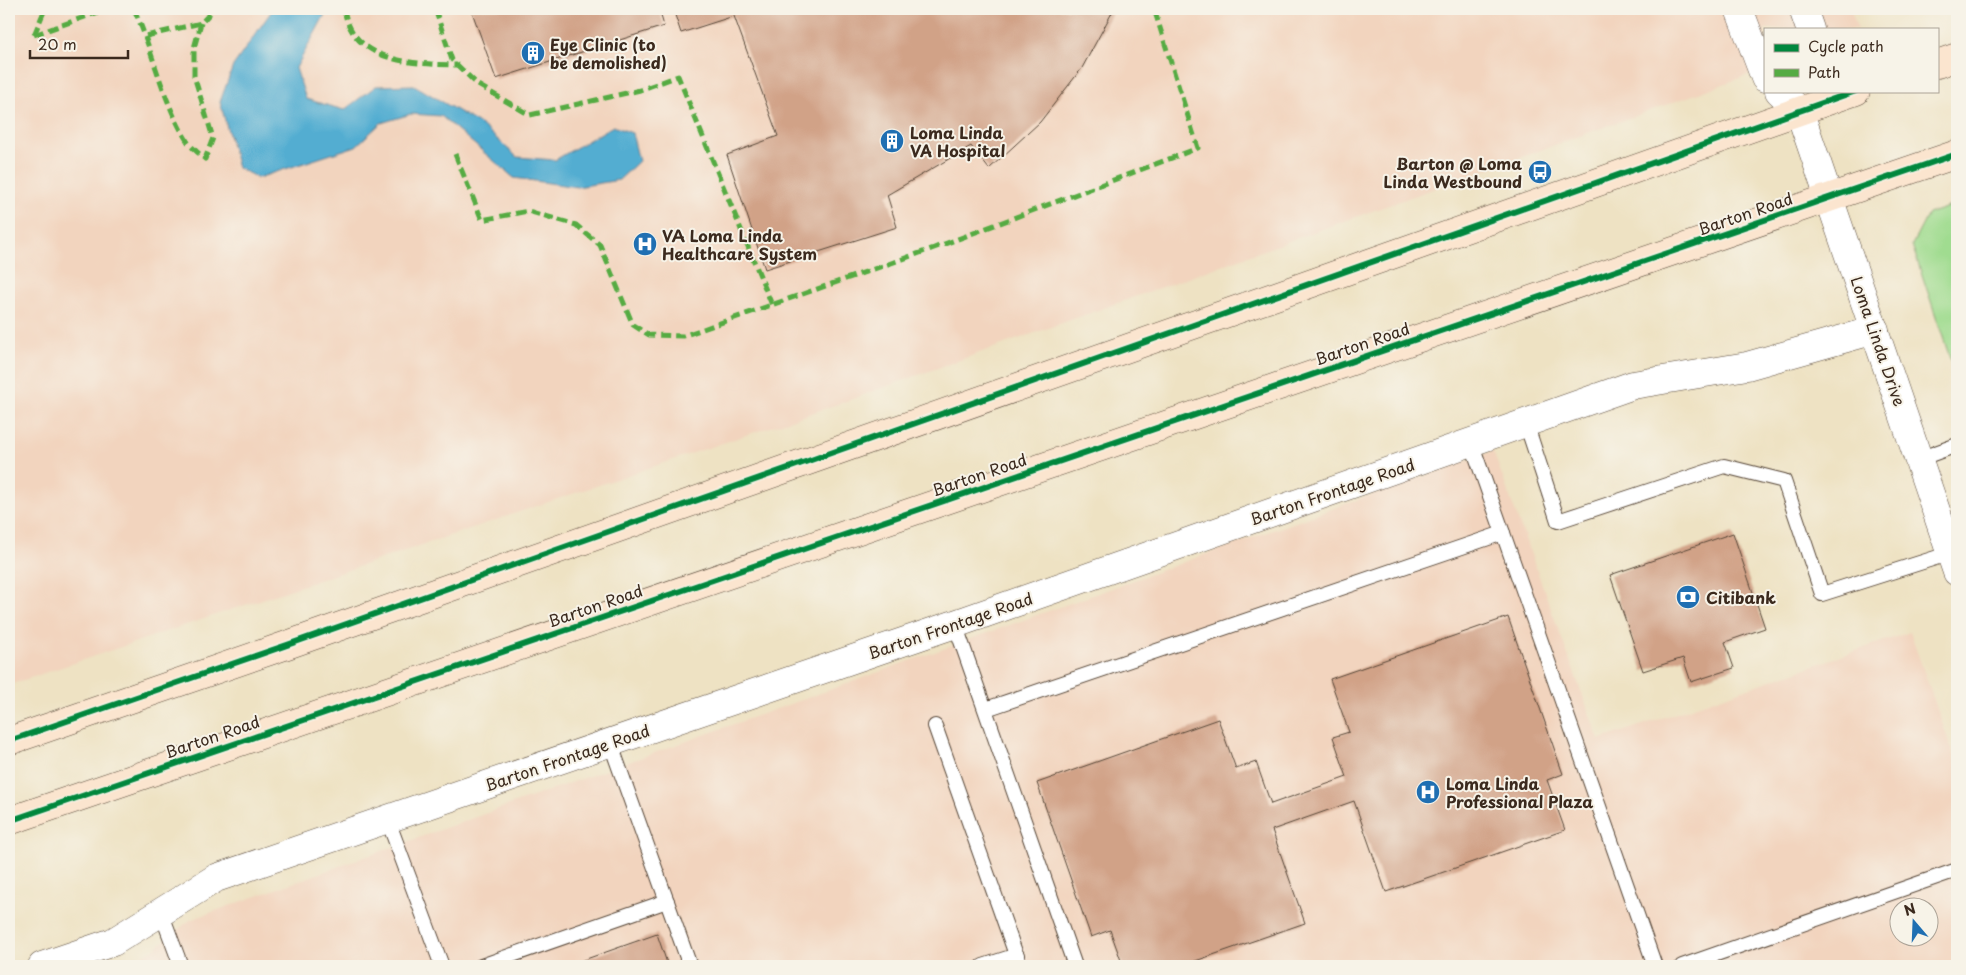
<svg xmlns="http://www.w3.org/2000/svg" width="1966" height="975" font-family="'Playpen Sans',sans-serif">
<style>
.built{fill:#f2d4be;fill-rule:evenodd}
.green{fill:#a0dc90;stroke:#6e8357}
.water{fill:#53add1;stroke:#476c78}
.building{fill:#d1a287}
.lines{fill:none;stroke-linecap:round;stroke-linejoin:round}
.lane-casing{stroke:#564637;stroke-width:16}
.street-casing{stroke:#564637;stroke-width:29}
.secondary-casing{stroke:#564637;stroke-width:29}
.lane{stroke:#fff;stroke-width:14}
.street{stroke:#fff;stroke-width:28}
.secondary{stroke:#fbe5cf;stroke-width:28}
.quiet{stroke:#55ab43;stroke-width:5;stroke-dasharray:10 5;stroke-linecap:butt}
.cycleway-casing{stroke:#f7f3e8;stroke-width:9}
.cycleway{stroke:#00873e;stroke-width:6}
.labels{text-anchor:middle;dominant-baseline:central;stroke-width:4;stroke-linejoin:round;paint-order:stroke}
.poi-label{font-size:16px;font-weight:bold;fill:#3b2a1e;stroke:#f7f3e8;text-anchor:start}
.street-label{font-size:16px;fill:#3b2a1e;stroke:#f7f3e8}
</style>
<rect width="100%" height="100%" fill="#f7f3e8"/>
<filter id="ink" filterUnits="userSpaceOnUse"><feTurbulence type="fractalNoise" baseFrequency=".02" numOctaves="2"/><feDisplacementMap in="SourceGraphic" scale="10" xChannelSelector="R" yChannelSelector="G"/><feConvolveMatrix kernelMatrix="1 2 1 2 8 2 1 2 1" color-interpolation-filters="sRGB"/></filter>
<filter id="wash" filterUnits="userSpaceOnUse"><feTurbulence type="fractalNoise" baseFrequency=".0096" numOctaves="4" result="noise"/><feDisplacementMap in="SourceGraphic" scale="20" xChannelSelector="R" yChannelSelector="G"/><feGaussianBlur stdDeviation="1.12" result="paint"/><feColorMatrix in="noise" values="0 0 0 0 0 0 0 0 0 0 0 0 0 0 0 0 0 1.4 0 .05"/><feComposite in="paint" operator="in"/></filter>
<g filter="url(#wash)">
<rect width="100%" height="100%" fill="#eee2c3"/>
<!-- built -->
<g class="built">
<polygon points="9,9 1850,9 1858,29 1765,29 1765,69 841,403 9,685"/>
<path d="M1493,451L1599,740L1910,632L1957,765V966H124L154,949L190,920ZM1898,908H1928V938H1898Z"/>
</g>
<!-- green -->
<polygon class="green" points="1957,204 1957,379 1912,245 1928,214"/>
<!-- water -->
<polygon class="water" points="273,9 328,9 296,68 306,99 344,110 376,86 414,85 483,126 517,157 555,160 613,126 632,133 639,161 619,180 577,187 514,178 441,116 411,114 381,123 356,146 258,178 238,168 220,102 233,66"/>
<g id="blocks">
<!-- building -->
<g class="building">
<polygon points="471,9 659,9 664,26 496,79"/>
<polygon points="673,9 1114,9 1082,68 1040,122 989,169 971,146 887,195 897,227 765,269 727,155 778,136 734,16 681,33"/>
<polygon points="1733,533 1765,628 1725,642 1734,668 1691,682 1683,658 1643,671 1610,575"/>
<polygon points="1508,617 1563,774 1547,780 1565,830 1386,892 1354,801 1272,830 1305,923 1181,966 1123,966 1110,930 1091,937 1037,783 1218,719 1236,769 1256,762 1271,804 1347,777 1333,737 1349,732 1330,679"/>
<polygon points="657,934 668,966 576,966 575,963"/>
</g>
</g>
</g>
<g filter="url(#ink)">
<use href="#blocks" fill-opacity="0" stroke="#564637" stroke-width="1"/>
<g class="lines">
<!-- lane casing -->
<g class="lane-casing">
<g id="lane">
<polyline points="1526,423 1558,521 1724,466 1784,481 1822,594 1951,553"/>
<polyline points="1471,442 1655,966"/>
<polyline points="1919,459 1957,445"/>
<polyline points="955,624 1075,966"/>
<polyline points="986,709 1503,533"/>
<polyline points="935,726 1020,966"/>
<polyline points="610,742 690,966"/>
<polyline points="387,818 442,966"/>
<polyline points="161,912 181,966"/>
<polyline points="481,966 667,901"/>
<polyline points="983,966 1017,955"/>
<polyline points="1682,966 1957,870"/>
<polyline points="1956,966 1957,966"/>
</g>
</g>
<!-- street casing -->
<g class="street-casing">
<g id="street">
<polyline points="1739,9 1765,78"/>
<polyline points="1803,9 1810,29"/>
<polyline points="1779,91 1799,110 1957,572"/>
<polyline points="42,966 113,942 216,878 955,624 1633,385 1747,366 1875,330"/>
</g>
</g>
<!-- secondary casing -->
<g class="secondary-casing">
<g id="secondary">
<polyline points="1937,64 1957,57"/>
<polyline points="9,741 287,645 1856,91"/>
<polyline points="9,821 1957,154"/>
</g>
</g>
<!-- lane -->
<use href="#lane" class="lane"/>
<!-- street -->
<use href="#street" class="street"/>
<!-- secondary -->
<use href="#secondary" class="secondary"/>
<!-- quiet -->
<g class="quiet">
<path d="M134,9C153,51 162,99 186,139C190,147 199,153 205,159L213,138L194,76V48L201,23"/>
<path d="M344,9C353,63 413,64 457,65"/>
<polyline points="435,9 452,60 478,85 530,115 640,90 678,76 772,305"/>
<polyline points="34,35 107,9"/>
<polyline points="34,35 45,9"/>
<polyline points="146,36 201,23 214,9"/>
<polyline points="455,154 482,220 528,211 576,225 600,245 633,325 649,335 683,336 934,248 1198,148 1154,9"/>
</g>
<!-- cycleway casing -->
<g class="cycleway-casing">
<g id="cycleway">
<polyline points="9,741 287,645 1856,91"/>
<polyline points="9,821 1957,154"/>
</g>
</g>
<!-- cycleway -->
<use href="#cycleway" class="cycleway"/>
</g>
</g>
<!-- icons -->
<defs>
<g id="building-disc" transform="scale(1.25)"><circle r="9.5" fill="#1f6fb2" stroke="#f7f3e8"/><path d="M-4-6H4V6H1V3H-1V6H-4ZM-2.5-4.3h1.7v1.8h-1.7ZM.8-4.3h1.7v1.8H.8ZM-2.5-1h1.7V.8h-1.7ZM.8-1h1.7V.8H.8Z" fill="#fff"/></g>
<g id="bus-disc" transform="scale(1.25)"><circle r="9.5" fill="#1f6fb2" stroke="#f7f3e8"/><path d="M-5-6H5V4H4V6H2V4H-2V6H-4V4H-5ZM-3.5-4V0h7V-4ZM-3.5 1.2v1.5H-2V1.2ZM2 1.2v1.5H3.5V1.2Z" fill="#fff"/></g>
<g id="hospital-disc" transform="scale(1.25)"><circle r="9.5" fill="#1f6fb2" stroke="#f7f3e8"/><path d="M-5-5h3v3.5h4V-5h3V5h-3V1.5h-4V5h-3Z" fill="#fff"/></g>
<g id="bank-disc" transform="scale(1.25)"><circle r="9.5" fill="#1f6fb2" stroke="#f7f3e8"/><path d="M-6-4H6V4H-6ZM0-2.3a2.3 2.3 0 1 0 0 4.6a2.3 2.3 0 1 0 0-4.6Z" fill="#fff"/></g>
</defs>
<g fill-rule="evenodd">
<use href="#building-disc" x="533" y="53"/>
<use href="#building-disc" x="892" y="141"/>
<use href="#bus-disc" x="1540" y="172"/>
<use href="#hospital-disc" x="645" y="244"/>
<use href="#bank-disc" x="1688" y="597"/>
<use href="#hospital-disc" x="1428" y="792"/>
</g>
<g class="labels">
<!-- poi labels -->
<g class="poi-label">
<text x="550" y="44">Eye Clinic (to<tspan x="550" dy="18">be demolished)</tspan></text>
<text x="910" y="132">Loma Linda<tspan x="910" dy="18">VA Hospital</tspan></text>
<text x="1522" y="163" text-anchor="end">Barton @ Loma<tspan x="1522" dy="18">Linda Westbound</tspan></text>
<text x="662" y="235">VA Loma Linda<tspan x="662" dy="18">Healthcare System</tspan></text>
<text x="1706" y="597">Citibank</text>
<text x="1446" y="783">Loma Linda<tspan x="1446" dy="18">Professional Plaza</tspan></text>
</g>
<!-- street labels -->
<g class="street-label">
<text transform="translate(1745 213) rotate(-19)">Barton Road</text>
<text transform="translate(1879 341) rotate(71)">Loma Linda Drive</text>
<text transform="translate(1362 343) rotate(-19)">Barton Road</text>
<text transform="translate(979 474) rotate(-19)">Barton Road</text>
<text transform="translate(1332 491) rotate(-19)">Barton Frontage Road</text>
<text transform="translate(595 605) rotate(-19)">Barton Road</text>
<text transform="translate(950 625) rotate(-19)">Barton Frontage Road</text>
<text transform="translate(212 736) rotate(-19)">Barton Road</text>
<text transform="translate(567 757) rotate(-19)">Barton Frontage Road</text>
</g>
</g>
<!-- margin -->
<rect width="1966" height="975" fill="none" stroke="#f7f3e8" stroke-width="30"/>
<!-- legend -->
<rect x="1764" y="28" width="175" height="65" fill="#f7f3e8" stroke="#aca397"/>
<rect x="1774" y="44" width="25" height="8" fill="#00873e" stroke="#aca397"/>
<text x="1808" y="52" font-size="15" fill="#3b2a1e">Cycle path</text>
<rect x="1774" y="69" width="25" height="8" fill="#55ab43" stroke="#aca397"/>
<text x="1808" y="78" font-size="15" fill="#3b2a1e">Path</text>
<!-- north arrow -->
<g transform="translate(1914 922) rotate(341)"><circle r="24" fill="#f7f3e8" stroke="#aca397"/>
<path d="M0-4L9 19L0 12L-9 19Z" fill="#1f6fb2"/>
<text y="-8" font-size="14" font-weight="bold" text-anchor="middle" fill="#3b2a1e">N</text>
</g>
<!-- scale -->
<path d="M30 50v8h98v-8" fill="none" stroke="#3b2a1e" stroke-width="2.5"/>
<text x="38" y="50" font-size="15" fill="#3b2a1e" stroke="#f7f3e8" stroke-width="4" paint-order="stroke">20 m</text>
</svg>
